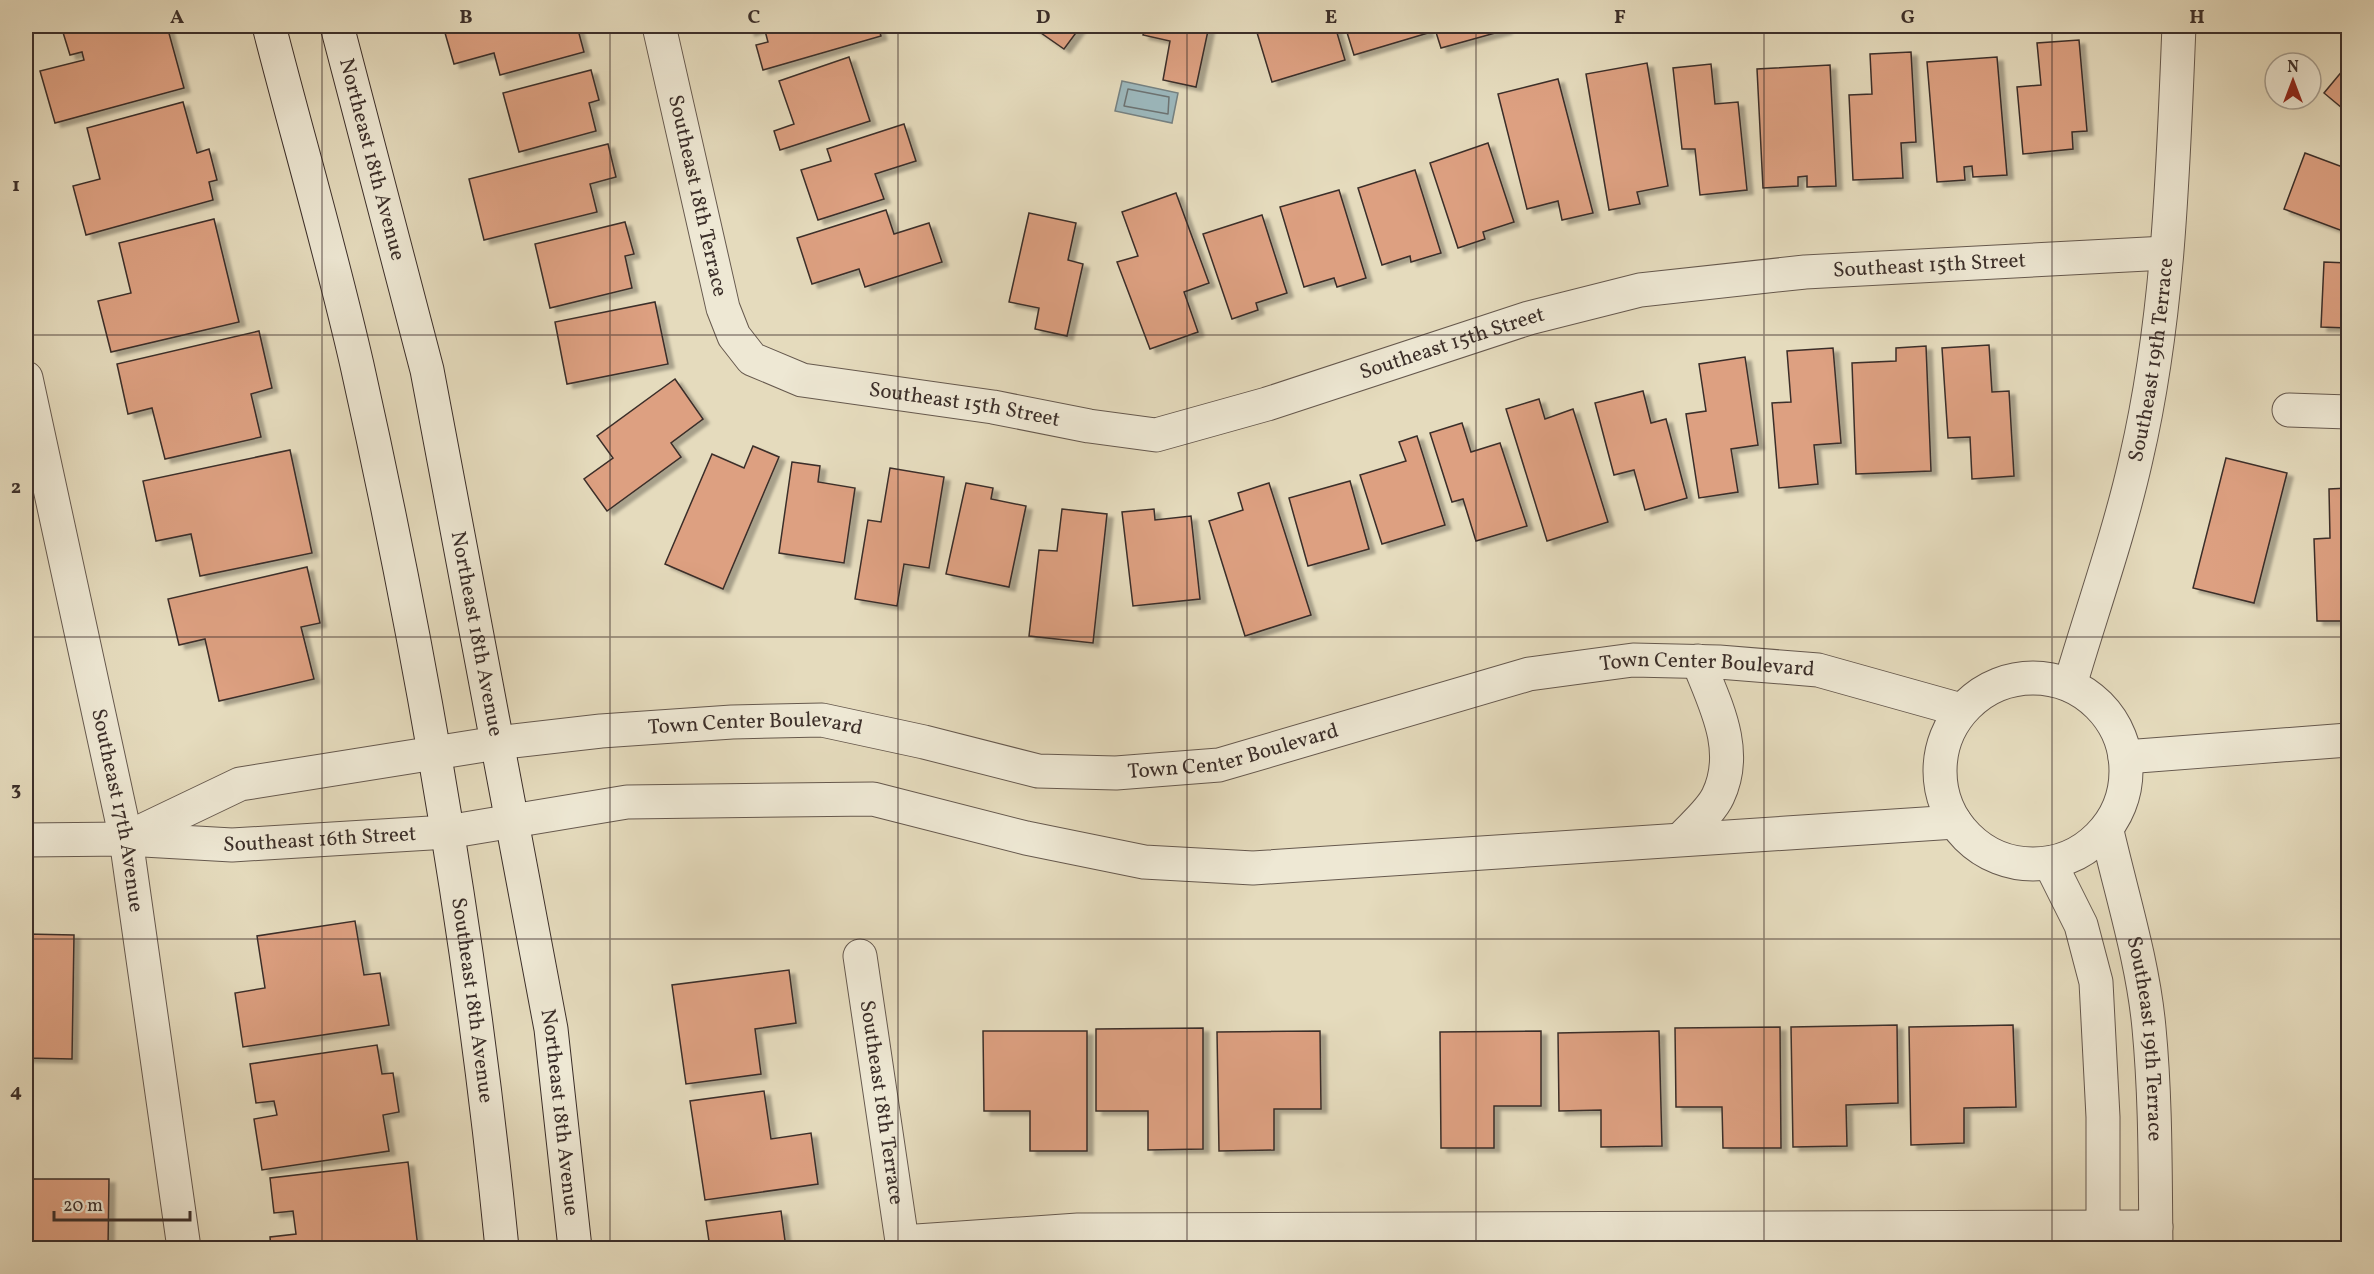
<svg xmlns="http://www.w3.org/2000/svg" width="2374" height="1274" font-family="Vollkorn,serif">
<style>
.water{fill:#9cb8bd;stroke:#758182;stroke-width:1.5}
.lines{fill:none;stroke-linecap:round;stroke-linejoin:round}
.shore{stroke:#6c7373;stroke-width:1.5}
.building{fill:#dda081;stroke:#3b2e29;stroke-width:1.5;filter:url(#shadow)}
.street-casing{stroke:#66594e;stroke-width:35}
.secondary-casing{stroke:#3b2e29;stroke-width:35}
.street{stroke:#eee8d4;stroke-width:33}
.secondary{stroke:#eee8d4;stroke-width:33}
.grid{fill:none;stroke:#3b2e29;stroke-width:1.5;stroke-opacity:0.55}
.labels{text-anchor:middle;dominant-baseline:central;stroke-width:4.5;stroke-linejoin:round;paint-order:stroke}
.street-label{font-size:21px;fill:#3b2e29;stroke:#eee8d4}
.neatline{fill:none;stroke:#3b2e29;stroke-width:2}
.grid-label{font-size:20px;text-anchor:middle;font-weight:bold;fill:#3b2e29}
</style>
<defs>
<filter id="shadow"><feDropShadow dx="6" dy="4" stdDeviation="1.5" flood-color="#0004"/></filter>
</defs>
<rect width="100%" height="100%" fill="#e5dbbd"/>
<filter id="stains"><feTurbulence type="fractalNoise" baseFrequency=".00333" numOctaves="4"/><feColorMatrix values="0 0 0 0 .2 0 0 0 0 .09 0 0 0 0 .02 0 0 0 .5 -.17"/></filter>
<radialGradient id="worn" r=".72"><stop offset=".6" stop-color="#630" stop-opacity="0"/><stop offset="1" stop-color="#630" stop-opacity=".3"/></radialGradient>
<!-- water -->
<polygon class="water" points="1122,81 1178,93 1172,123 1115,111"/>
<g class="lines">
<!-- shore -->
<polygon class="shore" points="1128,89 1169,97 1168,114 1124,106"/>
</g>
<!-- building -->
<g class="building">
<polygon points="61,26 167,26 184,88 55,123 40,71 84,60 82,52 70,55"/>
<polygon points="443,26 577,26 584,52 500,75 494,53 454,64"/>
<polygon points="747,26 878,26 881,36 763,70 756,45 768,42 764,27 749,32"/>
<polygon points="1031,26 1081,26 1064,49"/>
<polygon points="1145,26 1209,26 1196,87 1163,80 1170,41 1143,35"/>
<polygon points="1255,26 1335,26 1345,60 1272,82"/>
<polygon points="1345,26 1425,26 1428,33 1354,55"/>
<polygon points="1434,26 1505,26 1506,30 1441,48"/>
<polygon points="2079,40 2087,131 2072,132 2073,149 2023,154 2017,87 2041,85 2037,43"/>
<polygon points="1911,52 1916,142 1901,143 1903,178 1853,180 1849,95 1872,94 1870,54"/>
<polygon points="849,57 870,121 780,150 774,131 794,124 779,81"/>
<polygon points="1997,57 2007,175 1973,177 1972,166 1964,167 1965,180 1937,182 1927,62"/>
<polygon points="1647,63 1668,186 1637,192 1640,204 1609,210 1586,74"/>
<polygon points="1711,64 1715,104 1738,102 1747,190 1700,195 1695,149 1682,149 1673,68"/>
<polygon points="2348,64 2348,113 2324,93"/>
<polygon points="1830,65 1836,186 1807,187 1807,176 1798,177 1798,186 1763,188 1757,69"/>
<polygon points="591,70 599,100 589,103 596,131 519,152 503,93"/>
<polygon points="1558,79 1593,213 1562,220 1558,201 1527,209 1498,94"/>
<polygon points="183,102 197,153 209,149 217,180 209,182 213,200 86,235 73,186 100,179 87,128"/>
<polygon points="904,124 916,161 875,174 884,199 818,220 801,170 831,161 827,149"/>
<polygon points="1488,143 1514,222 1483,232 1485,239 1458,248 1430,163"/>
<polygon points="608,144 616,177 590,184 597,212 484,240 469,179"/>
<polygon points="2305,153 2348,169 2348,233 2284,209"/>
<polygon points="1415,170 1441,253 1411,262 1410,256 1382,265 1358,188"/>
<polygon points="1339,190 1366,278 1337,287 1334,278 1304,287 1280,207"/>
<polygon points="1176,193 1209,283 1184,292 1198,332 1150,349 1117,262 1138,256 1122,212"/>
<polygon points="886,210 894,234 929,223 942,262 865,287 859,269 812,284 797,238"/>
<polygon points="1029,213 1076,223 1068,260 1083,264 1067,336 1035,329 1039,308 1009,302"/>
<polygon points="1262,215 1287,293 1256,303 1258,310 1232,319 1203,234"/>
<polygon points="214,219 239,322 111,352 98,301 131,293 119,243"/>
<polygon points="625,222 634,254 625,256 632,288 550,308 535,244"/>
<polygon points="2324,262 2348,263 2348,328 2321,327"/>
<polygon points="655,302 668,364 567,384 555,322"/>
<polygon points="259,331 272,388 251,394 261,437 165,459 152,408 128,414 117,364"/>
<polygon points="1989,345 1992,392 2009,391 2014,476 1972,479 1970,437 1948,438 1942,348"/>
<polygon points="1926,346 1931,471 1856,474 1852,363 1896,361 1896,348"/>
<polygon points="1833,348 1841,443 1814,445 1818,484 1779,488 1772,403 1791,402 1787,351"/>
<polygon points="1745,357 1758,445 1731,449 1738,492 1699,498 1686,414 1706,411 1699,364"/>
<polygon points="675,379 703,419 671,443 681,457 607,511 584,479 613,458 597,436"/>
<polygon points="1643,391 1651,423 1666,419 1687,498 1645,510 1634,470 1614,475 1595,403"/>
<polygon points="1539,399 1545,419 1573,409 1608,522 1547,541 1506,409"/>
<polygon points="1462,423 1471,452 1500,443 1527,526 1476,541 1463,499 1452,502 1430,433"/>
<polygon points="1417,436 1445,525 1382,544 1360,475 1406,461 1399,442"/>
<polygon points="753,446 779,457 723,589 665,564 712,454 744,468"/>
<polygon points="290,450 312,553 200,576 191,534 156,541 143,481"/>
<polygon points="2226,458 2287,473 2254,603 2193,588"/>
<polygon points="792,462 820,466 818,482 855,488 844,563 779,553"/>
<polygon points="890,468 944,477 929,568 904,564 897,606 855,599 868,520 881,522"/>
<polygon points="1350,481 1369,549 1308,566 1289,498"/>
<polygon points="966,483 993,488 991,499 1026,506 1009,587 946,574"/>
<polygon points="1269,483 1311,615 1245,636 1209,521 1243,510 1238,493"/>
<polygon points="2348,488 2348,621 2317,621 2314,539 2330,538 2329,489"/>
<polygon points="1062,509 1107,514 1093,643 1029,636 1039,550 1057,551"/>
<polygon points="1154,509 1155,520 1191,516 1200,599 1133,606 1122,512"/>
<polygon points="307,567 320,623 301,627 314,679 219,701 205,639 179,645 168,599"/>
<polygon points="355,921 364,975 380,973 389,1025 243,1047 235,993 265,988 257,936"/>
<polygon points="26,934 74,935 72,1059 26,1058"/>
<polygon points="789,970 796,1023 755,1029 761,1074 686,1084 672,985"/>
<polygon points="1897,1025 1898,1103 1846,1105 1847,1146 1793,1147 1791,1027"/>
<polygon points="2013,1025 2016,1107 1964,1108 1964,1143 1911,1145 1909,1027"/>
<polygon points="1780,1027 1781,1148 1723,1148 1722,1107 1676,1107 1675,1028"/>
<polygon points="1203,1028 1203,1149 1148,1150 1148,1111 1096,1111 1096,1029"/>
<polygon points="983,1031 1087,1031 1087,1151 1030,1151 1030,1111 984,1111"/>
<polygon points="1320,1031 1321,1109 1274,1109 1274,1150 1219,1151 1217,1032"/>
<polygon points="1541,1031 1541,1106 1494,1106 1494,1148 1441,1148 1440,1032"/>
<polygon points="1659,1031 1662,1146 1601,1147 1601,1110 1559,1111 1558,1033"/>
<polygon points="377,1045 382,1074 393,1073 399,1112 383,1115 389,1151 262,1170 254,1119 277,1115 274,1101 256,1103 250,1064"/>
<polygon points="764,1091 771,1139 811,1133 818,1184 705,1200 690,1101"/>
<polygon points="408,1162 418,1248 271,1248 270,1237 296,1234 293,1211 274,1213 270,1178"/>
<polygon points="26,1179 109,1179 108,1248 26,1248"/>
<polygon points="781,1211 786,1248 710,1248 706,1221"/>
</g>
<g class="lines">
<!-- street casing -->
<g class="street-casing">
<g id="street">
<path id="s1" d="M659,26L723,308L734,336L752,359L802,380L993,407L1089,426L1156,435L1267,404L1529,318L1640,290L1805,272L2166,253"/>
<path id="s2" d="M26,378L126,839L184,1248"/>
<polyline points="2289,410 2348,412"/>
<circle cx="2033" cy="771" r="93"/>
<path id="s3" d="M2070,685C2092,610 2119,535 2136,459C2169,317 2173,170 2179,26"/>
<polyline points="2125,757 2348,740"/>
<path id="s4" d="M2107,831C2122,896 2143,962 2149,1028C2156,1101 2155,1175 2156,1248"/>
<path id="s5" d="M127,838L240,784L497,743L601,731L732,722L822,720L924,742L1038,771L1116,773L1219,765L1529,674L1633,660L1719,662L1818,670L1961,710"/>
<path d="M1682,838C1693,826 1711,811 1718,796C1740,750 1715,704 1698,661"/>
<path id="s6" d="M26,840L126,839L232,845L447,832L627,802L873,799L1026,838L1144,862L1253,868L1955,822"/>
<polyline points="2050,863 2081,925 2096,982 2103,1117 2103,1248"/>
<path id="s7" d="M860,956L903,1248"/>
<polyline points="902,1242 1078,1230 2156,1227"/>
</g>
</g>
<!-- secondary casing -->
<g class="secondary-casing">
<g id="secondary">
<path id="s8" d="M269,26C298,139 331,251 357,365C422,656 473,952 502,1248"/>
<path id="s9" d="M337,26L427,370L551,1029L575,1248"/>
</g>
</g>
<!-- street -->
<use href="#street" class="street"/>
<!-- secondary -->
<use href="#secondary" class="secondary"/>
</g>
<!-- grid -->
<path class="grid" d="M322,26V1248M610,26V1248M898,26V1248M1187,26V1248M1476,26V1248M1764,26V1248M2052,26V1248M26,335H2348M26,637H2348M26,939H2348"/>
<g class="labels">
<!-- street labels -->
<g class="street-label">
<text stroke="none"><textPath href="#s9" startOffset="138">Northeast 18th Avenue</textPath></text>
<text stroke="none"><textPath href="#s1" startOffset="174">Southeast 18th Terrace</textPath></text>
<text stroke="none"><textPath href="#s1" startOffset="1557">Southeast 15th Street</textPath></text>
<text stroke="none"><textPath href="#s1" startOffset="1071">Southeast 15th Street</textPath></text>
<text stroke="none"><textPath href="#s3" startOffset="336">Southeast 19th Terrace</textPath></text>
<text stroke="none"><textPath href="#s1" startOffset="567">Southeast 15th Street</textPath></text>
<text stroke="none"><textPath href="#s9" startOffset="624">Northeast 18th Avenue</textPath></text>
<text stroke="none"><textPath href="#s5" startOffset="1617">Town Center Boulevard</textPath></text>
<text stroke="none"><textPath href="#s5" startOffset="645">Town Center Boulevard</textPath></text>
<text stroke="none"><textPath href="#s5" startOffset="1131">Town Center Boulevard</textPath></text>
<text stroke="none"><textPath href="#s2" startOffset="442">Southeast 17th Avenue</textPath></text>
<text stroke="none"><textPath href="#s6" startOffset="294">Southeast 16th Street</textPath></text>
<text stroke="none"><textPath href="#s8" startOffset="996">Southeast 18th Avenue</textPath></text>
<text stroke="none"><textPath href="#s4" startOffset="212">Southeast 19th Terrace</textPath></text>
<text stroke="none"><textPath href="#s7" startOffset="148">Southeast 18th Terrace</textPath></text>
<text stroke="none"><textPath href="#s9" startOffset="1110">Northeast 18th Avenue</textPath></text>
</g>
</g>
<!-- margin -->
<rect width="2374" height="1274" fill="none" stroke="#e5dbbd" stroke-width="66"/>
<!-- north arrow -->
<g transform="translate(2293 81)"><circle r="28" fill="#eee8d4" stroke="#a69e90" stroke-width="1.5"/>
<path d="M0-4.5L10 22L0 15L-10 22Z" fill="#8f2418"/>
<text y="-9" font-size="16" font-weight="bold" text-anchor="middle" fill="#3b2e29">N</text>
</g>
<!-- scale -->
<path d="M54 1211v9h136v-9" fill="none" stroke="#3b2e29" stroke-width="3"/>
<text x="63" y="1211" font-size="18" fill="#3b2e29" stroke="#eee8d4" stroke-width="4.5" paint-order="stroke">20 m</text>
<rect x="33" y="33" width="2308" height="1208" class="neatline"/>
<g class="grid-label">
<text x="177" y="23">A</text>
<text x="466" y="23">B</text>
<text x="754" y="23">C</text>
<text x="1043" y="23">D</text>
<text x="1331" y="23">E</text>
<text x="1620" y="23">F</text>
<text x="1908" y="23">G</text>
<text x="2197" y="23">H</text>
<text x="16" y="191">1</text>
<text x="16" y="493">2</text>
<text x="16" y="795">3</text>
<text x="16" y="1097">4</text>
</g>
<rect width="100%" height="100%" filter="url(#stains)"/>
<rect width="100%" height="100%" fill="url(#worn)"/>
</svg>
